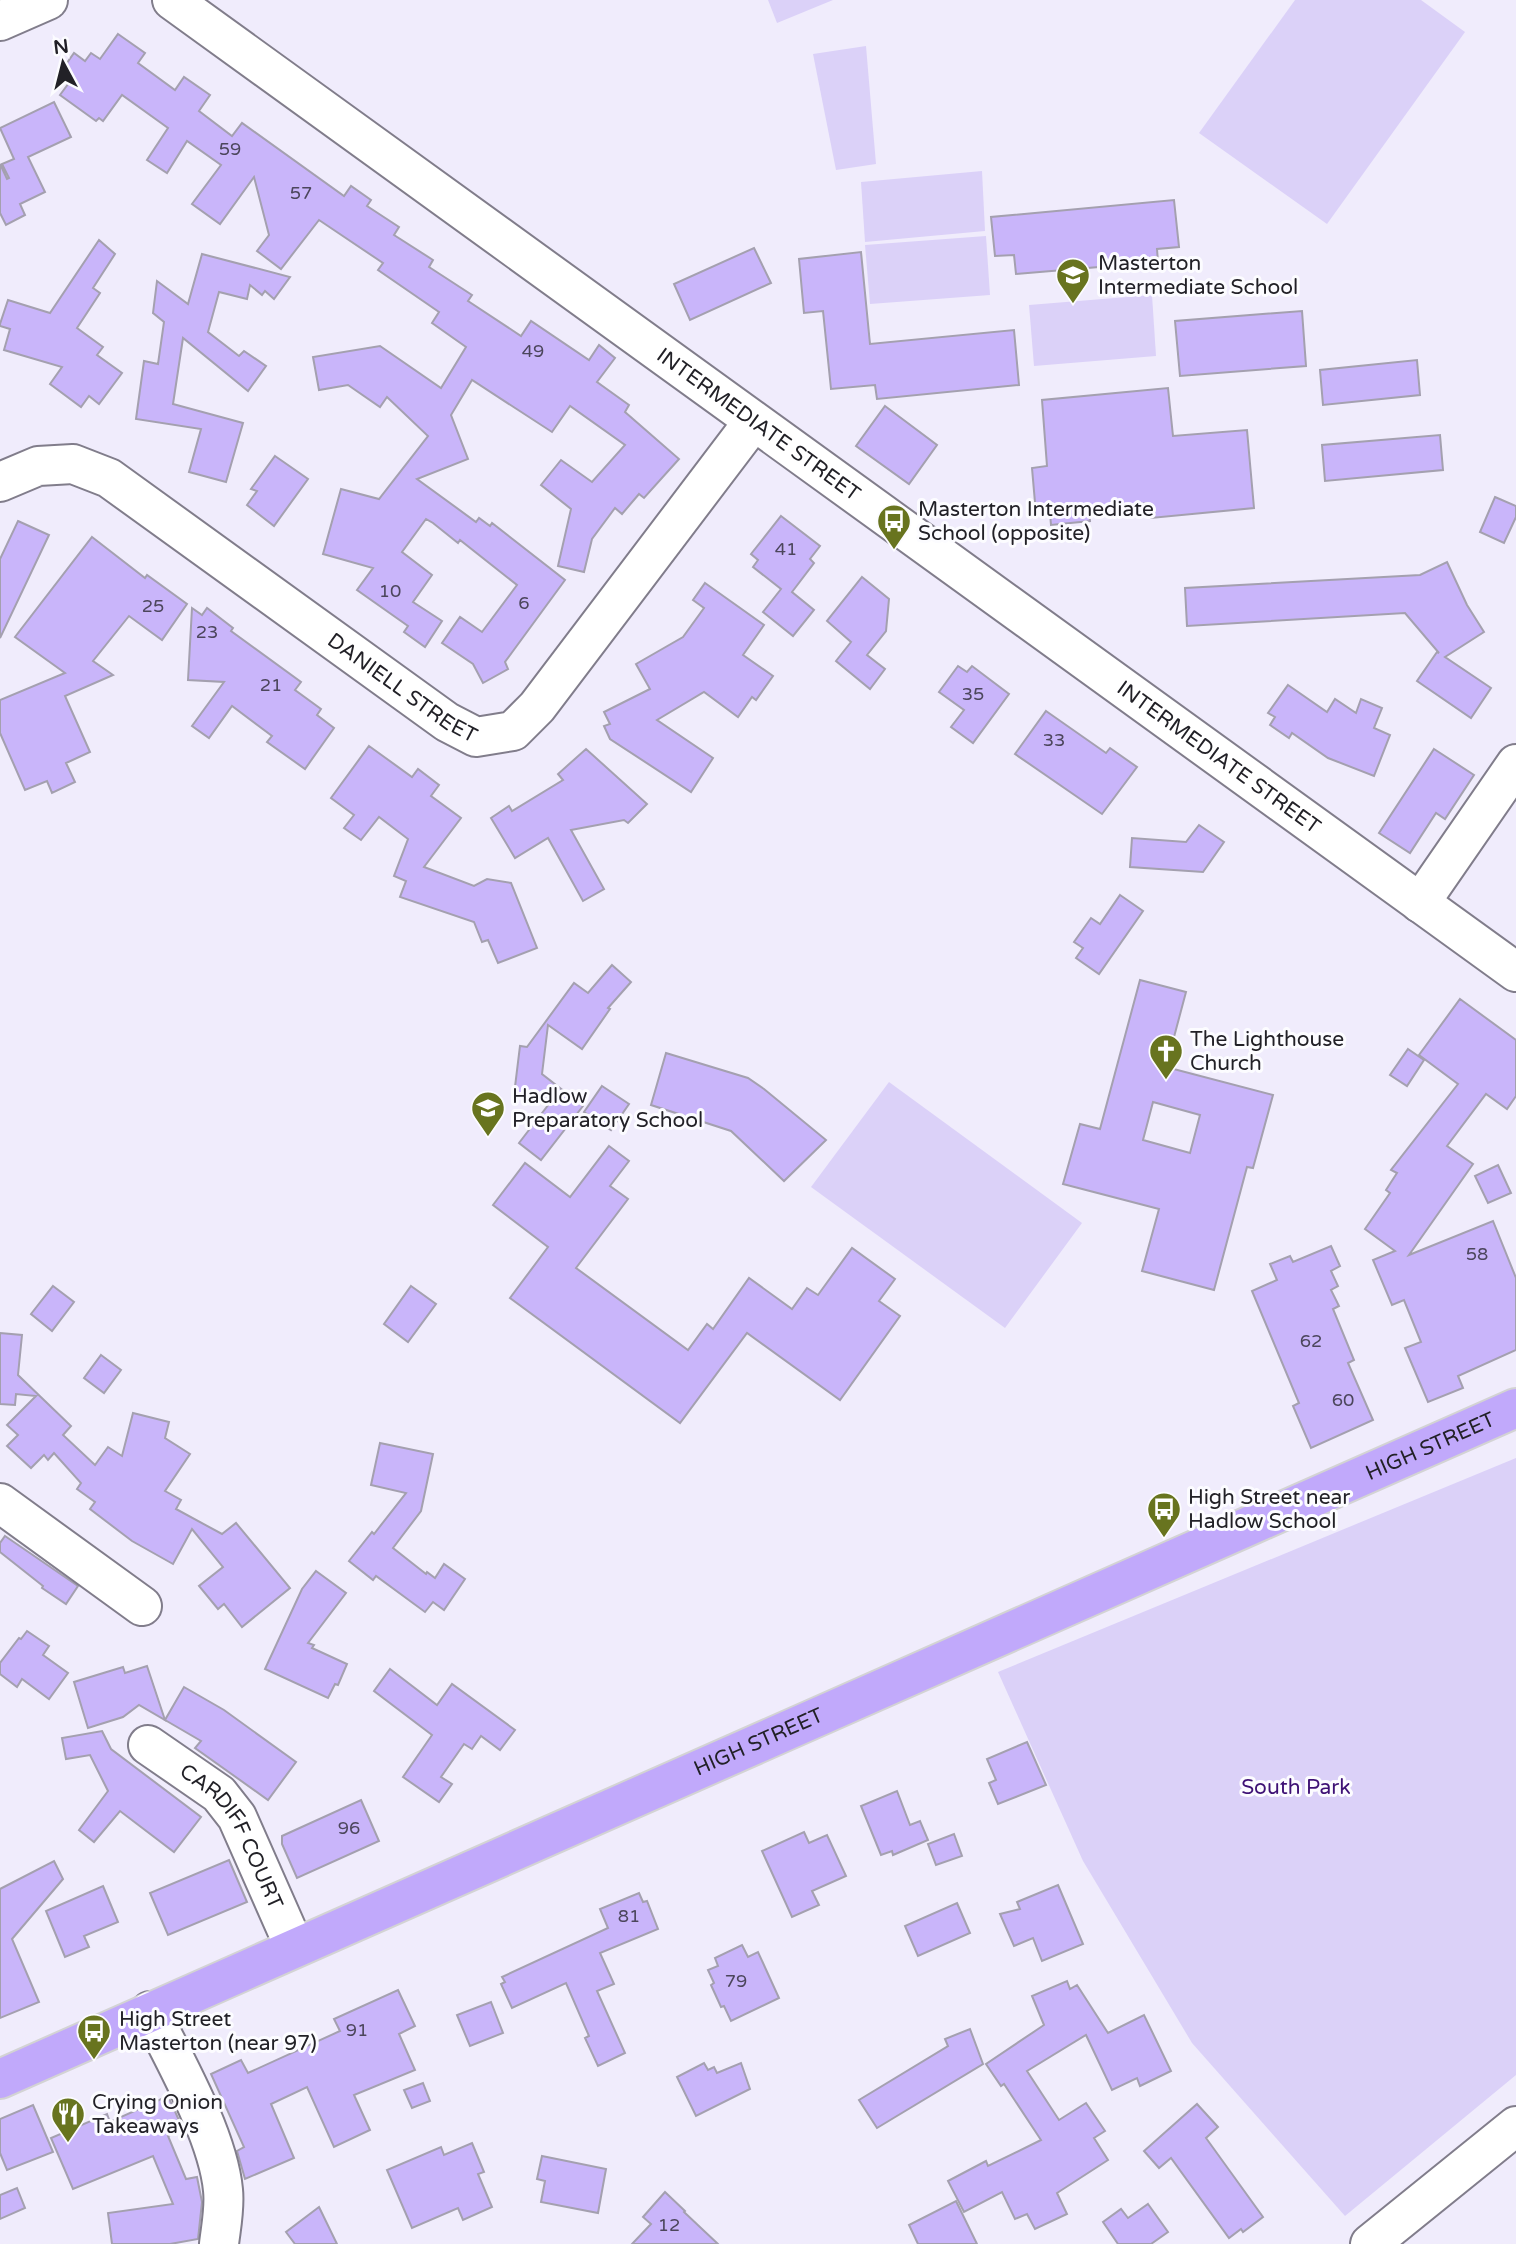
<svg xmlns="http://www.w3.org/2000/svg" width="1516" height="2244" font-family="'Varela Round',sans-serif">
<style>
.green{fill:#dbd1f8}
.building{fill:#c9b5fa;stroke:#a4a0af;stroke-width:2;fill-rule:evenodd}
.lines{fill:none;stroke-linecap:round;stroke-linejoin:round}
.minor-casing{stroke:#817d8b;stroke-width:42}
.highway-casing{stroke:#d3d3d4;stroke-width:42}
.minor{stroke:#fff;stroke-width:38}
.highway{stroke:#c1a9fb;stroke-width:38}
.labels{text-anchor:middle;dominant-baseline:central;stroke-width:6;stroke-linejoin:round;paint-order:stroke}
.number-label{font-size:18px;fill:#4c465c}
.poi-label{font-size:21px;fill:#222127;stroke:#fcfcff;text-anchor:start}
.street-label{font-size:21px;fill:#222127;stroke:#fcfcff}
.park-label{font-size:21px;fill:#3e1175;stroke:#fcfcff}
</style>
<rect width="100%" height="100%" fill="#f0ecfc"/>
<!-- green -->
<g class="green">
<polygon points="768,0 833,0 777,23"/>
<polygon points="1295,0 1421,0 1465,32 1327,224 1199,133"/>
<polygon points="866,46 876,164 836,170 813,54"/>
<polygon points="982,171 985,231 865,242 861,182"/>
<polygon points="986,236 990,295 870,304 865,245"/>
<polygon points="1152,295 1156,356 1034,366 1029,305"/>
<polygon points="889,1082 1082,1223 1005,1328 811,1187"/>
<polygon points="1516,1458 1516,2075 1345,2216 1192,2043 1083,1861 998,1672"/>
</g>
<!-- building -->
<g class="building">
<polygon points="118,34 145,53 138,63 175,90 184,77 210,95 199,111 232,136 242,123 344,196 351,186 371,200 367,206 399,227 394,235 433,260 429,267 472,295 468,301 521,336 531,321 589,360 599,345 615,358 597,382 629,405 625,412 679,459 644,498 639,494 622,514 615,508 592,539 584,572 558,566 571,509 541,485 561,460 592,482 625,445 570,406 552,432 472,380 451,415 468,459 417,479 476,522 479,518 490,526 492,523 565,580 505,662 508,669 483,683 473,664 442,643 460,617 482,632 517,585 460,540 458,543 433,523 426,519 402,552 432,575 413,602 442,621 425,647 404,632 408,626 357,590 373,568 323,554 341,489 379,499 428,436 387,397 380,407 348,385 319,390 313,357 380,346 441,388 466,347 432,323 439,312 378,270 383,263 319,220 281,269 257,251 269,235 254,177 220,224 192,204 221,165 187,141 167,173 147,160 168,128 122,95 103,121 99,118 96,121 60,95 71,80 60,73 74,53 85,61 91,53 100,59"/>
<polygon points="54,102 71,137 28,157 45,192 20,204 25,215 6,225 0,213 0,164 7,179 9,178 2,164 14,159 0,128"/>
<polygon points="1174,200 1179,247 1157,249 1158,262 1016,274 1014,255 995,256 991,217"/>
<polygon points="99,240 115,254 93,288 100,293 77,328 103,347 97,355 122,373 99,404 89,396 81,407 50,384 62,367 4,350 10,329 0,326 0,324 8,300 50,313"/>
<polygon points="754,248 771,283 690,320 674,284"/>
<polygon points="861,252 870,344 1014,330 1019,385 877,399 875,385 831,389 823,311 804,313 799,259"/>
<polygon points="202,254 290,277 274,299 265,291 262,295 250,285 247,299 219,292 208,332 239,356 244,351 266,366 248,391 183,338 173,404 243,423 226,482 189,472 201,429 136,419 144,361 158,364 164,322 153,313 157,281 188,304"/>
<polygon points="1302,311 1306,366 1180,376 1175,321"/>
<polygon points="1417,360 1420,395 1323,405 1320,370"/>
<polygon points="1168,388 1173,436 1247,430 1254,508 1151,518 1148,503 1089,509 1090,521 1051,525 1050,513 1036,514 1032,468 1047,466 1042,400"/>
<polygon points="885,406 937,445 909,484 856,446"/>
<polygon points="1440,435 1443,470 1325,481 1322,445"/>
<polygon points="275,456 308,479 274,526 247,505 257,491 251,489"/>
<polygon points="1495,497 1516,506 1516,517 1504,543 1480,532"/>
<polygon points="781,516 820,546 810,559 814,563 792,592 814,610 793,636 763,612 781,589 753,567 758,560 751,554"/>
<polygon points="18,521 49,535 0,638 0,559"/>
<polygon points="92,537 145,578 147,575 187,604 162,640 129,616 93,661 113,675 65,696 90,752 66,763 75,782 52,793 47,781 25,790 0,733 0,700 65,673 15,637"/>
<polygon points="1447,562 1467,605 1484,632 1445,657 1491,688 1471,718 1417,681 1437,652 1439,653 1405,613 1187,626 1185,588 1420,575"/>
<polygon points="862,577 889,599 886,631 867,655 885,669 870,689 836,661 851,642 827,621"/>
<polygon points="705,583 764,625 743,655 773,676 756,700 752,697 738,717 704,692 657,720 713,758 691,792 610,739 604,726 610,724 604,712 650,689 636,664 683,637 704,608 693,600"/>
<polygon points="192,608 202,615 207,608 233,628 231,631 301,682 295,690 321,709 317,715 334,728 305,769 267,742 272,736 232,706 209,738 192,726 224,682 188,680"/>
<polygon points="958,666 967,672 972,666 1009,694 973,743 951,727 964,710 939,692"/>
<polygon points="1288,685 1327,712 1335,699 1356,713 1361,699 1382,708 1374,728 1390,735 1374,776 1328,758 1292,733 1289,738 1270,725 1275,717 1268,713"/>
<polygon points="1046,711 1106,753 1110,748 1137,767 1102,814 1015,754"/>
<polygon points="369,746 412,777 418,769 439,785 431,796 461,818 424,867 474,886 487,879 511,883 537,948 498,963 488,940 482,942 474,922 400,897 406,881 394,876 408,839 379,817 361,840 344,828 354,815 331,798"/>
<polygon points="586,749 647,804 628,823 624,820 571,830 604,889 583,901 548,838 515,858 491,818 509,806 512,811 563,780 558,774"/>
<polygon points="1434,749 1474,775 1445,819 1436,813 1410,853 1379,833"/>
<polygon points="1199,825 1224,842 1203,872 1130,867 1132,838 1186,842"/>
<polygon points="1120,895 1143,911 1099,974 1076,958 1083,948 1074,942 1091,918 1100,924"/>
<polygon points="612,965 631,982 608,1008 610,1009 582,1049 548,1025 542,1074 583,1106 541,1160 519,1143 552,1100 514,1095 520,1046 527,1047 574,983 588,993"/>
<path d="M1140,980L1186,992L1166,1067L1273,1095L1253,1168L1247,1167L1214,1290L1142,1271L1159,1209L1063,1184L1080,1124L1100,1129ZM1153,1102L1200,1115L1190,1153L1143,1140Z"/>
<polygon points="1460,999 1516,1040 1516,1096 1507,1109 1486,1094 1447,1146 1473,1164 1409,1255 1493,1221 1516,1278 1516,1350 1458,1376 1463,1388 1428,1402 1405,1348 1421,1342 1404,1300 1392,1305 1373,1260 1395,1251 1365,1229 1390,1193 1386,1190 1397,1173 1391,1170 1458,1084 1419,1055"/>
<polygon points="1408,1049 1424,1060 1407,1086 1390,1075"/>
<polygon points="666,1053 748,1078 764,1089 826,1140 784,1181 731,1131 651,1105"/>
<polygon points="602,1086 629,1104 611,1130 584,1112"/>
<polygon points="609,1146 629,1161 610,1186 628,1199 576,1268 688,1350 707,1324 713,1329 749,1278 792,1309 807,1288 818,1295 852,1248 895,1279 879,1301 900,1316 840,1400 747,1333 680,1423 510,1298 548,1247 493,1205 525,1163 570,1197"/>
<polygon points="1498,1165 1511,1193 1488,1203 1475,1176"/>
<polygon points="1331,1246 1340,1266 1331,1271 1338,1286 1331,1290 1339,1306 1333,1309 1354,1360 1348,1363 1373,1420 1311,1448 1293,1406 1299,1403 1252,1291 1277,1280 1270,1264 1290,1256 1293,1262"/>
<polygon points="53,1286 74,1302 52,1331 31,1314"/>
<polygon points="411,1286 436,1304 408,1342 384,1324"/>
<polygon points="0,1333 22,1335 18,1375 71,1426 63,1435 95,1465 108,1447 122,1456 133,1413 169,1422 165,1438 190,1454 165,1491 181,1500 176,1509 222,1534 236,1523 290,1588 242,1627 224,1604 218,1609 199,1586 223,1567 192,1529 173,1564 132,1541 90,1509 95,1502 77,1489 81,1483 54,1453 48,1460 44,1455 31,1468 7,1446 18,1435 7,1425 36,1396 16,1394 15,1405 0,1404"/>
<polygon points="101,1355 121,1370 104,1393 84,1378"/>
<polygon points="380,1443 433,1454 421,1511 393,1548 426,1574 427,1572 435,1578 444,1564 465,1579 444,1610 433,1602 425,1612 376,1576 373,1580 349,1561 372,1532 374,1534 406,1493 371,1485"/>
<polygon points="5,1536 78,1586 66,1604 42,1588 43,1586 0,1552 0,1543"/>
<polygon points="316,1571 346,1593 308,1643 314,1645 312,1648 347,1664 338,1685 335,1684 328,1698 265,1669 302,1589"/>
<polygon points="27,1631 49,1646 43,1655 68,1673 49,1699 22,1679 17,1687 0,1674 0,1663 19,1638 21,1639"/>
<polygon points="147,1666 165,1720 139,1705 123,1717 88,1728 74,1682 123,1667 125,1673"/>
<polygon points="390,1669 437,1705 452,1684 515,1730 500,1750 481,1736 472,1749 464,1744 441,1777 452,1784 439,1802 403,1777 432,1735 374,1691"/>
<polygon points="184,1687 224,1710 296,1762 268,1800 195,1748 201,1741 165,1720"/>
<polygon points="102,1731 111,1749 201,1817 174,1852 120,1811 94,1842 79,1830 108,1791 90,1755 66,1759 62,1738"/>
<polygon points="1027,1742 1046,1785 998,1804 989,1783 996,1780 987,1759"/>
<polygon points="897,1791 910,1825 920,1821 928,1840 893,1855 892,1851 881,1855 861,1806"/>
<polygon points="361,1800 379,1841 297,1878 282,1844 282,1836"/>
<polygon points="804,1832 809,1843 827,1835 846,1876 812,1891 819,1905 792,1917 762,1851"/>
<polygon points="954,1834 962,1856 936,1865 928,1844"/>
<polygon points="229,1860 247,1902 168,1935 150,1893"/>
<polygon points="54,1861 63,1879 12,1939 39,2002 0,2018 0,1889"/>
<polygon points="1058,1885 1083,1944 1042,1961 1033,1938 1014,1946 1000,1914 1020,1909 1017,1902"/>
<polygon points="103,1886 118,1922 84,1936 89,1947 65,1957 46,1911"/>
<polygon points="639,1893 643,1902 647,1901 658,1929 600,1953 614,1984 597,1991 625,2053 598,2066 585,2038 589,2036 566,1983 512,2008 501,1984 505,1982 502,1977 608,1928 600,1909"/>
<polygon points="957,1903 970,1933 918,1956 905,1926"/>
<polygon points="742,1945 748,1957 758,1952 779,1998 731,2021 724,2006 721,2007 711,1985 714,1983 708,1970 718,1966 715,1958"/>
<polygon points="1067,1981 1070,1989 1077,1985 1108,2033 1144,2015 1171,2071 1140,2086 1137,2078 1112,2090 1086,2035 1027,2071 1059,2120 1086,2103 1105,2131 1094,2138 1108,2160 1057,2193 1067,2214 1035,2229 1027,2214 1015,2219 1002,2192 964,2212 948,2181 986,2161 988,2166 1041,2140 1004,2084 1001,2086 986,2064 1044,2025 1032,1996"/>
<polygon points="398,1990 415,2026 399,2034 415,2070 354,2095 370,2130 334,2147 307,2087 271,2104 294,2158 245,2179 237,2151 244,2147 211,2074 241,2060 248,2073 340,2031 334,2019"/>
<polygon points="491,2002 503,2033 470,2046 457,2015"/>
<polygon points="970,2029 983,2064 877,2128 859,2100 948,2046 945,2039"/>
<polygon points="704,2063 708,2070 714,2067 717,2073 741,2063 750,2089 696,2116 677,2077"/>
<polygon points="423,2083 430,2101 412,2108 404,2090"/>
<polygon points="168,2096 183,2129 168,2136 186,2179 197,2177 202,2202 198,2239 170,2244 112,2244 108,2213 173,2204 153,2156 73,2189 51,2138 107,2114 110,2122"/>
<polygon points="1197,2104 1218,2127 1206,2138 1263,2217 1243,2232 1241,2229 1229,2238 1171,2158 1159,2168 1144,2151"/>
<polygon points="33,2105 53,2152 7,2170 0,2153 0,2119"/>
<polygon points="472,2143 484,2172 478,2174 492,2207 463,2220 458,2208 412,2228 387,2170 441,2147 444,2155"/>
<polygon points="542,2156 606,2169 598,2213 541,2202 545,2181 537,2179"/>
<polygon points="17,2188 25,2208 0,2219 0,2195"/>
<polygon points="665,2192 685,2211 684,2212 718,2244 632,2244 651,2224 643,2217"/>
<polygon points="956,2201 977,2244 918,2244 909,2225"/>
<polygon points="1148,2204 1168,2232 1151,2244 1118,2244 1103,2222 1121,2209 1128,2218"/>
<polygon points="319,2207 337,2244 295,2244 286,2232"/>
</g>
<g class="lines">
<!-- minor casing -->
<g class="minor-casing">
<g id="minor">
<path id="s1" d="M172,0L1516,972"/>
<polyline points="0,21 48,0"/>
<path id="s2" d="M0,482L38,466L73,464L109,478L447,722L476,737L513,731L537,707L753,422"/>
<polyline points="1420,903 1516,764"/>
<polyline points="0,1503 142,1606"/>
<path id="s3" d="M148,1745L219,1794L237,1817L294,1946"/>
<path d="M150,2011C175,2061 218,2136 223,2190C225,2208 221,2227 219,2244"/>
<polyline points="1370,2244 1516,2126"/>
</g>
</g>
<!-- highway casing -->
<g class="highway-casing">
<g id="highway">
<path id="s4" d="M0,2079C504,1851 1011,1632 1516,1408"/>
</g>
</g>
<!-- minor -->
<use href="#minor" class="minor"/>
<!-- highway -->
<use href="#highway" class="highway"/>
</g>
<!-- icons -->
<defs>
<g id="school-pin" transform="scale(1.75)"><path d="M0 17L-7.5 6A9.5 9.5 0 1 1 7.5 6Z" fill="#68741f" stroke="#fcfcff"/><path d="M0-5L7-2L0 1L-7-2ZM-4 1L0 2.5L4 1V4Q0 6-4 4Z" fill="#fff"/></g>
<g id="bus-pin" transform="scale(1.75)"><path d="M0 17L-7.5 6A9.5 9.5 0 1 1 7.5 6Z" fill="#68741f" stroke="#fcfcff"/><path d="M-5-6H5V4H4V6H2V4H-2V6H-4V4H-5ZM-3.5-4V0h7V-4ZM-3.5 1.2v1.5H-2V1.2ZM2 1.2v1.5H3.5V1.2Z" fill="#fff"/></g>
<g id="church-pin" transform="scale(1.75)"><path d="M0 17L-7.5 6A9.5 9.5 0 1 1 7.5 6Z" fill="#68741f" stroke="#fcfcff"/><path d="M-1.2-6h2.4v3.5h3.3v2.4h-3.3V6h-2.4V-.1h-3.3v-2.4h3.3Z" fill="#fff"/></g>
<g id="restaurant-pin" transform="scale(1.75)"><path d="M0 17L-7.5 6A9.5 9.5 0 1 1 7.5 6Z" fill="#68741f" stroke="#fcfcff"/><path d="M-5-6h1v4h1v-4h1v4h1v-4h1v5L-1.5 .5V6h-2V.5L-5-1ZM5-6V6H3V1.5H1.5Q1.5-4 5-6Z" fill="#fff"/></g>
</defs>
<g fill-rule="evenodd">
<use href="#school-pin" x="1073" y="275"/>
<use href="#bus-pin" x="894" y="521"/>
<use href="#church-pin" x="1166" y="1051"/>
<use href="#school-pin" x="488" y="1108"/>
<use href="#bus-pin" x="1164" y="1509"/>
<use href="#bus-pin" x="94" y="2031"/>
<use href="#restaurant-pin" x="68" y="2114"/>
</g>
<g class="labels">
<!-- number labels -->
<g class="number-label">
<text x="230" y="149">59</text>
<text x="301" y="193">57</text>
<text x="533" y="351">49</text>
<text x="786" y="549">41</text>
<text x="390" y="591">10</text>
<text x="524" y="603">6</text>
<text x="153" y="606">25</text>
<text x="207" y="632">23</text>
<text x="271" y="685">21</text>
<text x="973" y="694">35</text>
<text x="1054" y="740">33</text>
<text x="1477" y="1254">58</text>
<text x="1311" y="1341">62</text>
<text x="1343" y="1400">60</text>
<text x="349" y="1828">96</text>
<text x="629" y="1916">81</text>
<text x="736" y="1981">79</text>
<text x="357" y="2030">91</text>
<text x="669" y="2225">12</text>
</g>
<!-- poi labels -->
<g class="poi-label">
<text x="1098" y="263">Masterton<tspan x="1098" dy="24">Intermediate School</tspan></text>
<text x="918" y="509">Masterton Intermediate<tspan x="918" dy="24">School (opposite)</tspan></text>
<text x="1190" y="1039">The Lighthouse<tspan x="1190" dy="24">Church</tspan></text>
<text x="512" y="1096">Hadlow<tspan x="512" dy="24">Preparatory School</tspan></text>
<text x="1188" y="1497">High Street near<tspan x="1188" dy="24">Hadlow School</tspan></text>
<text x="119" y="2019">High Street<tspan x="119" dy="24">Masterton (near 97)</tspan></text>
<text x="92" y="2102">Crying Onion<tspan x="92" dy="24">Takeaways</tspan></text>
</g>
<!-- street labels -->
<g class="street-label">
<text stroke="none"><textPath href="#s1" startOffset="724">INTERMEDIATE STREET</textPath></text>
<text stroke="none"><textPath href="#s2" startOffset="476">DANIELL STREET</textPath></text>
<text stroke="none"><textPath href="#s1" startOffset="1292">INTERMEDIATE STREET</textPath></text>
<text stroke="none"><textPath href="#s4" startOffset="1564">HIGH STREET</textPath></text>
<text stroke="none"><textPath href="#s4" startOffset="830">HIGH STREET</textPath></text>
<text stroke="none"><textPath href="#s3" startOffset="128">CARDIFF COURT</textPath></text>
</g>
<!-- park labels -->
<g class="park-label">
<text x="1296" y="1787">South Park</text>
</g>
</g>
<!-- north arrow -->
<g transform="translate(63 63) rotate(353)" stroke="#fcfcff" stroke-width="5" paint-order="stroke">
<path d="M0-5L12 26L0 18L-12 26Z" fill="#222127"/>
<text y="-10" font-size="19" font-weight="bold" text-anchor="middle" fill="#222127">N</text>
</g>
</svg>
